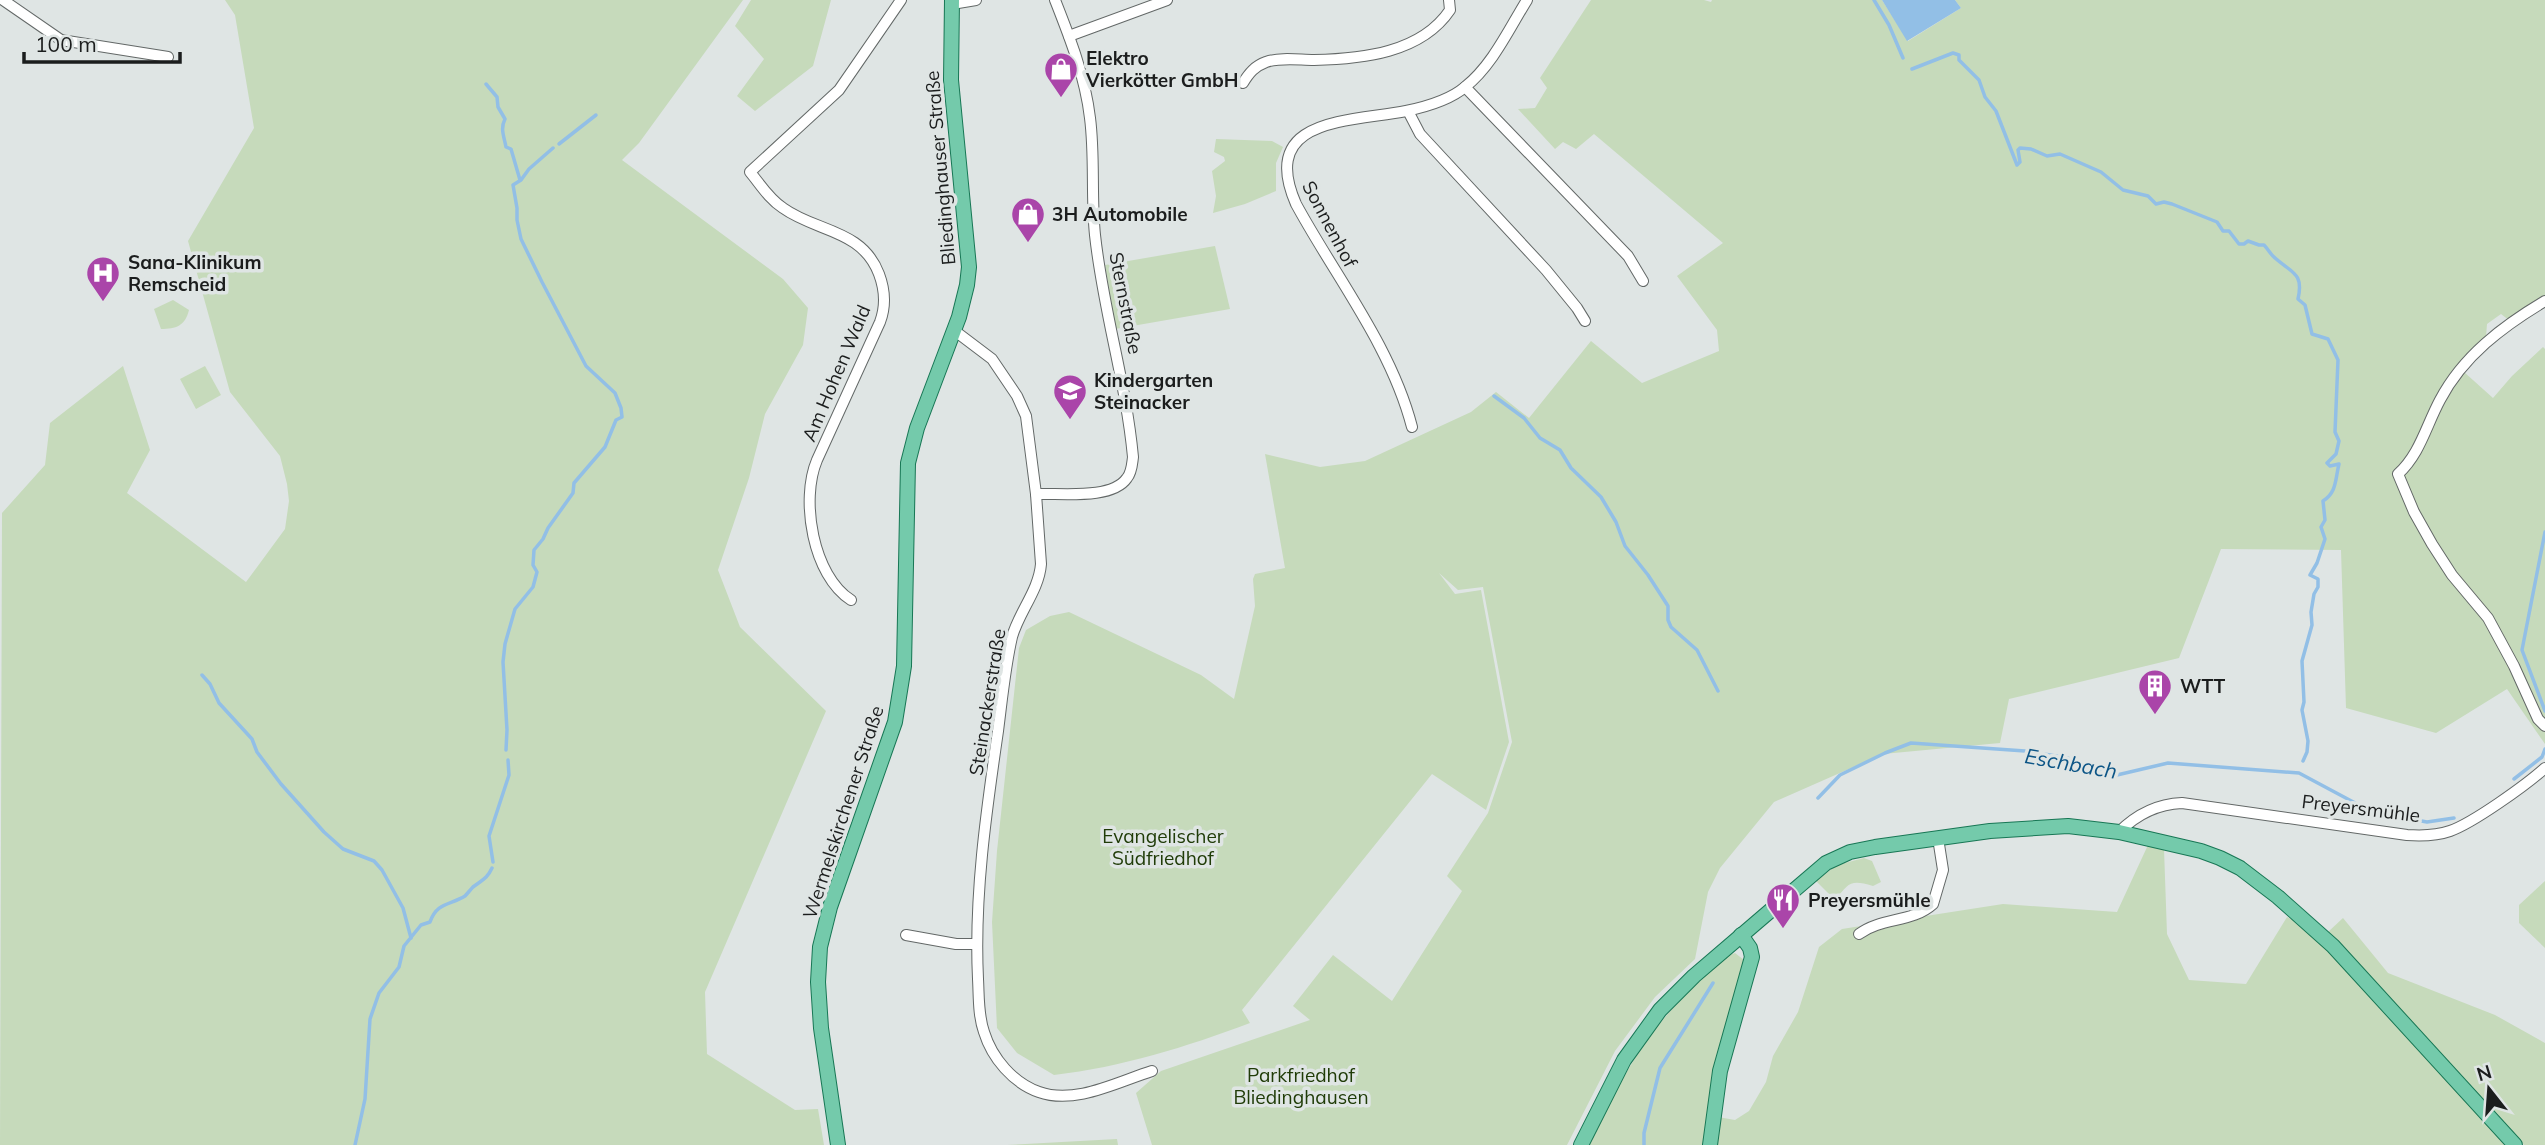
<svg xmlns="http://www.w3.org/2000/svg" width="2545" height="1145" font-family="Mulish,sans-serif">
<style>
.green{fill:#c6dabb}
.water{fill:#92bfe6}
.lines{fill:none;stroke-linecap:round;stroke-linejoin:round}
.stream{stroke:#92bfe6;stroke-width:3.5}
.minor-casing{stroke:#636867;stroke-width:12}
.major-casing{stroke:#187755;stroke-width:16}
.minor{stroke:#fff;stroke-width:10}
.major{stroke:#74caab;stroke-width:14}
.labels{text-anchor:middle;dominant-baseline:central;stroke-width:7;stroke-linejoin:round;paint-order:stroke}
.poi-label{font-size:19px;font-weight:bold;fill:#1b1d1d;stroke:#dfe5e4;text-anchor:start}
.street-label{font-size:19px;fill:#1b1d1d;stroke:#dfe5e4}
.park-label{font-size:19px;fill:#203c08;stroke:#dfe5e4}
.water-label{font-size:21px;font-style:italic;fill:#0c5586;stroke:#dfe5e4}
</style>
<rect width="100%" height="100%" fill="#dfe5e4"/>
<!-- green -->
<g class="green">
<polygon points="225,0 743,0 639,143 622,160 783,279 808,308 803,345 765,414 749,478 718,570 740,627 826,711 705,992 707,1054 795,1110 818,1109 824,1145 0,1145 2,513 45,465 50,423 123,366 150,450 127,493 246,582 285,529 289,501 287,484 280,456 230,392 188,241 254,128 235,15"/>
<polygon points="751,0 831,0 813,66 755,111 737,96 764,59 735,26"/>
<path d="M1591,0H1704L1711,2L1712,0H1882L1908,41L1961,8L1955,0H2545V296L2510,321L2501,314L2487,324L2486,337L2464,372L2493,398L2512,376L2543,347L2545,349V744L2507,689L2436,733L2346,708L2341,550L2221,549L2179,658L2009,699L2000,743L1883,754L1774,802L1720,868L1708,892L1695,959L1655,997L1615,1051L1567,1145H1152L1136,1093L1161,1071L1310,1020L1293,1006L1333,955L1392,1001L1462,891L1447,876L1488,813L1512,742L1483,587L1458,590L1439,573L1455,594L1481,590L1509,742L1486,810L1432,774L1242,1010L1250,1023C1186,1047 1122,1067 1054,1075L1017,1053L997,1028L992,922L997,851L1019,648L1026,630L1050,616L1069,612L1201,675L1234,699L1255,606L1253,579L1255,574L1285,568L1265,454L1320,467L1365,461L1471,412L1496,392L1529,418L1591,341L1642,383L1719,351L1717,330L1677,276L1723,243L1594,134L1576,149L1563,142L1555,149L1518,109L1535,108L1547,88L1540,78Z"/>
<polygon points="1216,139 1272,141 1283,147 1276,163 1276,191 1245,204 1213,213 1216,196 1212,171 1225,161 1224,157 1214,152"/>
<polygon points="1215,246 1230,309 1115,329 1105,265"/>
<path d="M173,300L189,310C185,326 176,329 161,329L154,309Z"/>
<polygon points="205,366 221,395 196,409 180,379"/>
<polygon points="2148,845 2164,849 2167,934 2189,980 2246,984 2287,917 2311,929 2507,1145 1715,1145 1718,1117 1735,1120 1749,1111 1766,1082 1773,1056 1798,1012 1819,947 1842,929 2003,904 2117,912"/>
<path d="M1864,858L1872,861L1881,882L1873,886C1850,879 1849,883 1835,900L1816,881L1837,865Z"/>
<polygon points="2545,881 2545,948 2519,923 2519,905"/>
<polygon points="2343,918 2388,973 2495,1015 2545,1043 2545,1145 2524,1145 2328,932"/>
<path d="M1735,953L1744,960L1705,1145H1588C1622,1078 1645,1031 1701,980C1711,970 1721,957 1735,953Z"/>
<polygon points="1117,1139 1118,1145 1007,1145"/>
</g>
<!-- water -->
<polygon class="water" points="1882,0 1955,0 1961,8 1907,41"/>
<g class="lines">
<!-- stream -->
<g class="stream">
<polyline points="1874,0 1889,25 1903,58"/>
<path d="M1912,69L1953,53L1959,55V60L1979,80L1985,97L1996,111L2017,165L2020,162L2018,150L2020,148L2031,149L2047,156L2060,154L2101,172L2123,190L2148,196L2156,204L2164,202L2172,204L2217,222L2223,231H2229L2239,244H2244L2248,241L2259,245H2264C2268,249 2271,255 2275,258C2292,273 2304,273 2298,299L2305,305L2312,334L2328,339L2338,360L2335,432L2339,441L2336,454L2327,463L2330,466L2339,464C2335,480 2337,492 2323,501L2325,520L2321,527L2325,539L2317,563L2310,575L2318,579V587L2314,594L2311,612L2312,625L2302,661L2304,702L2302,710L2308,741L2307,752L2303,761"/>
<path d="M486,84L497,97L498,107L505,119C500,129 504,136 506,147L511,149L520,180"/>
<polyline points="559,144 596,115"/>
<polyline points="1494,396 1524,418 1540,438 1560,450 1571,468 1601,497 1616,522 1625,546 1648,575 1668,606 1668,620 1671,627 1697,650 1718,691"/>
<polyline points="2545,532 2522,650 2545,711"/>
<polyline points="202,675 210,684 219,703 252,739 257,752 281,784 324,832 343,849 374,861 382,870 403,908 411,938"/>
<polyline points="506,750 507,730 503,662 505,644 515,609 533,587 537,572 533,565 534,550 543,539 548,528 573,493 574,483 605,447 616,420 622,417 621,408 615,393 586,366 542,282 521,239 517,220 517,208 513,185 521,180 529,169 553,148"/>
<polyline points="2514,779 2542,757 2545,749"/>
<polyline points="1818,798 1840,775 1885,753 1911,743 2025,751 2068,758 2089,769 2117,775 2168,763 2299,773 2372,812 2427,822 2454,818"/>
<polyline points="493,862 489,836 509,775 508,760"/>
<path d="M355,1145L365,1099L370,1019L379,993L399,967L404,946L421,925L430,922C437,902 451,905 465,896C467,894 471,889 473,887C482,880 487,879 492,868"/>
<polyline points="1644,1145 1644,1133 1660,1068 1713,983"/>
</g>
<!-- minor casing -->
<g class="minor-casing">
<g id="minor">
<polyline points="3,0 61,40 168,57"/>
<polyline points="952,4 976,0"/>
<polyline points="1069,36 1167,0"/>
<path d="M1243,83C1249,73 1255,66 1266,62C1281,57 1299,60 1314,60C1362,59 1421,53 1450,10L1449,0"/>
<polyline points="1465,87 1628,256 1643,281"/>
<polyline points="1408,111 1420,134 1546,270 1577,308 1585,321"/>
<path d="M2545,301C2503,326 2463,356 2440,400C2426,426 2420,454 2398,474L2414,512L2432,544L2452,575L2488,618L2514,666L2538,719L2545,726"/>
<path d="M955,331L992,359L1017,396L1026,416L1036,494L1041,564C1039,590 1019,612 1012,637C1005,667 1002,700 998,731C986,813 974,897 978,979C979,996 978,1015 984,1032C992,1058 1013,1083 1039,1092C1075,1105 1117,1082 1152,1071"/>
<path d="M1412,427C1391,346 1335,276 1296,204C1258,117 1350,122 1406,111C1425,107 1450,100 1465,87C1492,66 1509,29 1527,0"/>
<path d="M1036,494C1061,493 1112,500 1127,478C1132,472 1132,464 1133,457C1126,382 1103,310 1095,235C1091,196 1095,157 1090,118C1085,76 1070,38 1055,0"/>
<path d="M851,600C813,576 800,500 817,460L880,322C886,306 885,290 879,274C862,229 816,232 783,208C769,199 760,184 750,172L839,90L901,0"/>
<path d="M2119,832C2137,814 2157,804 2182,803L2407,835C2422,836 2436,836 2450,831C2473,823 2526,785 2545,768"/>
<path d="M1859,934C1882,917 1912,923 1933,904L1943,870L1938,838"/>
<polyline points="906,935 956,944 976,944"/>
</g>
</g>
<!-- major casing -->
<g class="major-casing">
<g id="major">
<polyline points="838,1145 821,1028 818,982 820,947 830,907 895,722 904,666 908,463 917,428 959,317 967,285 969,267 951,80 952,0"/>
<polyline points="1581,1145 1624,1060 1660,1010 1694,976 1826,863 1850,852 1875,847 1990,831 2068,826 2119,832 2201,851 2220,858 2240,868 2278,897 2333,946 2515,1145"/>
<polyline points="1710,1145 1720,1071 1752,957 1750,948 1741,935"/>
</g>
</g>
<!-- minor -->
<use href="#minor" class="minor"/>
<!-- major -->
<use href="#major" class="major"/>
</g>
<!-- icons -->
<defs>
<g id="shop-pin" transform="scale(1.75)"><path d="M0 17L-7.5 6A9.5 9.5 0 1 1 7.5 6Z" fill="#aa45a9" stroke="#dfe5e4"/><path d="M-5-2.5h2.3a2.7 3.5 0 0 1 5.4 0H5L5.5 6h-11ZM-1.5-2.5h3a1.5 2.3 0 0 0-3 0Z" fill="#fff"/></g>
<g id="hospital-pin" transform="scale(1.75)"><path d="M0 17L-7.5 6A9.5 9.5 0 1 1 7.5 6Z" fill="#aa45a9" stroke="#dfe5e4"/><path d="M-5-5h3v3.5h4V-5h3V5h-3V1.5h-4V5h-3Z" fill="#fff"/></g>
<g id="school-pin" transform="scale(1.75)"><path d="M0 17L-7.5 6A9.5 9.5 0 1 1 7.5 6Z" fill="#aa45a9" stroke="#dfe5e4"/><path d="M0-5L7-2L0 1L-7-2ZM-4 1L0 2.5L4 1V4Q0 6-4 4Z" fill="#fff"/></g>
<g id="building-pin" transform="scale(1.75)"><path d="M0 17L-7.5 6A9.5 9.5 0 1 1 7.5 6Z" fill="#aa45a9" stroke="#dfe5e4"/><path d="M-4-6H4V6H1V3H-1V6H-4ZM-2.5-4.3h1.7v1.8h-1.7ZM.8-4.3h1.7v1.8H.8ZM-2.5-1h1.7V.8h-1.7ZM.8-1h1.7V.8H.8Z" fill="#fff"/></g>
<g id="restaurant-pin" transform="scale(1.75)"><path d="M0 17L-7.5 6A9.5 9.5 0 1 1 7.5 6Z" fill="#aa45a9" stroke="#dfe5e4"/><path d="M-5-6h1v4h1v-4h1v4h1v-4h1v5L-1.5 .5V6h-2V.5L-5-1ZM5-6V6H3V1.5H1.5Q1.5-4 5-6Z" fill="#fff"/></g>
</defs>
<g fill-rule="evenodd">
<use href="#shop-pin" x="1061" y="69"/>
<use href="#shop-pin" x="1028" y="214"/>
<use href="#hospital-pin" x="103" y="273"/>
<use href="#school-pin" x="1070" y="391"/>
<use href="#building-pin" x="2155" y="686"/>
<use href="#restaurant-pin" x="1783" y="900"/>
</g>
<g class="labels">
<!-- poi labels -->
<g class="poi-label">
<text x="1086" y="58">Elektro<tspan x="1086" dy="22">Vierkötter GmbH</tspan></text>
<text x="1052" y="214">3H Automobile</text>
<text x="128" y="262">Sana-Klinikum<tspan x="128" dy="22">Remscheid</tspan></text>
<text x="1094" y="380">Kindergarten<tspan x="1094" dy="22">Steinacker</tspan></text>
<text x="2180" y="686">WTT</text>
<text x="1808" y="900">Preyersmühle</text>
</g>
<!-- street labels -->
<g class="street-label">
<text transform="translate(940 168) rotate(-95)">Bliedinghauser Straße</text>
<text transform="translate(1330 224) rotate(62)">Sonnenhof</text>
<text transform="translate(1126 303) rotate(79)">Sternstraße</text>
<text transform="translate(836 373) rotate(-67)">Am Hohen Wald</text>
<text transform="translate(987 702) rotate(-81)">Steinackerstraße</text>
<text transform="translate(2361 808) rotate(7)">Preyersmühle</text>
<text transform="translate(843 812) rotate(-72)">Wermelskirchener Straße</text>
</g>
<!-- park labels -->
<g class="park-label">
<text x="1163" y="836">Evangelischer<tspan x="1163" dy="22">Südfriedhof</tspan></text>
<text x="1301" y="1075">Parkfriedhof<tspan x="1301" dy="22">Bliedinghausen</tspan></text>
</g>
<!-- water labels -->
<g class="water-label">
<text transform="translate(2071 763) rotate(10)">Eschbach</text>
</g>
</g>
<!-- north arrow -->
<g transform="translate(2489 1089) rotate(343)" stroke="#dfe5e4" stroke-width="5" paint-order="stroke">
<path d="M0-5L12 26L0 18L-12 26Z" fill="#1b1d1d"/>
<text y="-10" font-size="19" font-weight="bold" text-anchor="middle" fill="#1b1d1d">N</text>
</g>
<!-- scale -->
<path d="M24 52v10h156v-10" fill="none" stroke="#1b1d1d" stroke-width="3.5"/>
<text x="35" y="52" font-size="21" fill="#1b1d1d" stroke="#dfe5e4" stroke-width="5" paint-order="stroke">100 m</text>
</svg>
